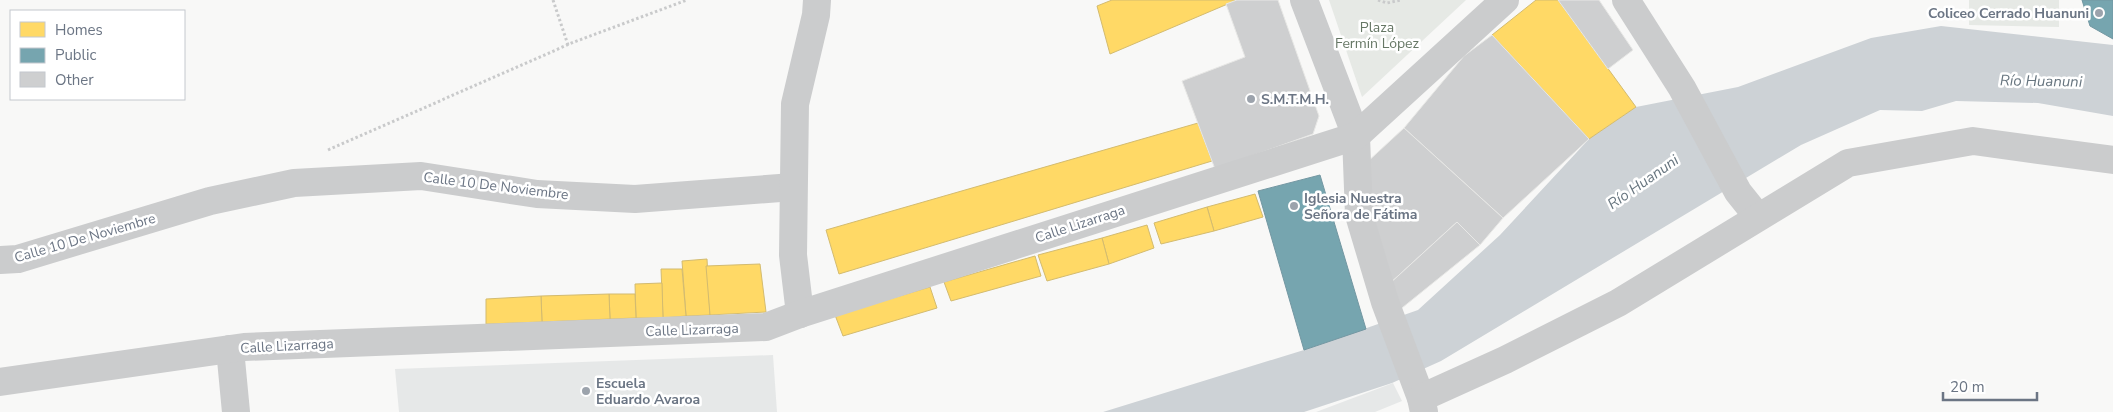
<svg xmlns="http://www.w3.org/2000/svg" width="2113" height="412" font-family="'Nunito Sans',sans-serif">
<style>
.built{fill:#e6e8e8}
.green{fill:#e6e9e5}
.water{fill:#cdd2d6}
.homes{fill:#ffd966;stroke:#d3bb6f}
.public{fill:#76a5af;stroke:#7397a2}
.building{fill:#cecfd0;stroke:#e8e8e6}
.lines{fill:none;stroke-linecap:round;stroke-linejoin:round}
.path{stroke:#c9cacb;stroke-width:3;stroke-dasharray:2.5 2.5;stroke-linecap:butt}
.minor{stroke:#cbcccd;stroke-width:28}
.poi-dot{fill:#9ca3ac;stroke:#fff;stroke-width:2}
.labels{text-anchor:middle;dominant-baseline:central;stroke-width:5;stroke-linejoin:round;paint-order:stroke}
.poi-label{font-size:14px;font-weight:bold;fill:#6b7584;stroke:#fff;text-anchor:start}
.park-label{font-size:14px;fill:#667765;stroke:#fff}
.street-label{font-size:14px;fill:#6b7584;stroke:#fff}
.water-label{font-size:15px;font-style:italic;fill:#67757f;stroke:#fff}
</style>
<rect width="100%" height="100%" fill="#f8f8f7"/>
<!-- built -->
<g class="built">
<polygon points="773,355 777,412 399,412 395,369"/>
<polygon points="1393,383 1402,401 1375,412 1316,412"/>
</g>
<!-- green -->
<g class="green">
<polygon points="1329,0 1466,0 1362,97"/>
<polygon points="1969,0 2059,0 2059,27 1969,25"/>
</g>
<!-- water -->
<polygon class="water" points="1941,26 2113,45 2113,116 2038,103 1956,101 1922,111 1880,110 1801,145 1441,361 1392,383 1304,412 1103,412 1304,350 1418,310 1500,235 1589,139 1636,107 1738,87 1871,38"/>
<!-- homes -->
<g class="homes">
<polygon points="1112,0 1237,0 1110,54 1097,6"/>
<polygon points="1536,0 1558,0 1636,107 1589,139 1492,35"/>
<polygon points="1198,123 1212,161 839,274 826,230"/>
<polygon points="1255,194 1263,217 1214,231 1207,207"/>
<polygon points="1207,207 1214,231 1161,244 1154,223"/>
<polygon points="1147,225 1154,248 1109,264 1102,238"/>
<polygon points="1102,238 1109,264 1047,281 1038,255"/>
<polygon points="1035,256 1041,276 951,301 944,282"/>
<polygon points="707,259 710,315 686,316 682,261"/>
<polygon points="760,264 766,312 710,315 706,266"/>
<polygon points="661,269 682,269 686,316 663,318"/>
<polygon points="662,283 663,318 636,318 635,284"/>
<polygon points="930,287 937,308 843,336 835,315"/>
<polygon points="609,294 635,294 636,318 610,319"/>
<polygon points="609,294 610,319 542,322 541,296"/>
<polygon points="541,296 542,322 486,324 486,299"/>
</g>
<!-- public -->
<g class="public">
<polygon points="2082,0 2113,0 2113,39 2090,26"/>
<polygon points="1320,175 1366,329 1304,350 1258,191"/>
</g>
<!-- building -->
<g class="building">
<polygon points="1237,0 1278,0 1319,116 1313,134 1215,169 1182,81 1245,57 1226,4"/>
<polygon points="1558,0 1599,0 1633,50 1608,69"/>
<polygon points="1492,35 1589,139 1503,218 1404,128 1464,56"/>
<polygon points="1404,128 1503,218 1480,245 1457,222 1387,286 1368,226 1364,165"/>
<polygon points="1457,222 1480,245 1397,312 1387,286"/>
</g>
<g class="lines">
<!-- path -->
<g class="path">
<polyline points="553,0 568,45"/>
<polyline points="1378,0 1387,3 1401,0"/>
<polyline points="328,150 574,42 687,0"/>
</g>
<!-- minor -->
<g class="minor">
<polyline points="1304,0 1356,136 1359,215 1385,302 1421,398 1424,412"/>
<polyline points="1626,0 1682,88 1738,192 1758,217"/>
<polyline points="0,260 18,259 210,201 294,183 421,176 537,194 635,199 793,187"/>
<polyline points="800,314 793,255 795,104 816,15 817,0"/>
<polyline points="230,349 236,412"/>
<polyline points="0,382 244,347 766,327 800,314 1356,136 1505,0"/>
<polyline points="1421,398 1505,360 1618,303 1848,163 1973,141 2113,160"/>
</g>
</g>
<!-- markers -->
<g class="poi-dot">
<circle cx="2099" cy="13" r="5"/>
<circle cx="1251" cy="99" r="5"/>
<circle cx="1294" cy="206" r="5"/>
<circle cx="586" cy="391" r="5"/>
</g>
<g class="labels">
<!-- poi labels -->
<g class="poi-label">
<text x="2089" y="13" text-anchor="end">Coliceo Cerrado Huanuni</text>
<text x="1261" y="99">S.M.T.M.H.</text>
<text x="1304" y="198">Iglesia Nuestra<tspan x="1304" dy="16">Señora de Fátima</tspan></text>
<text x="596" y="383">Escuela<tspan x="596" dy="16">Eduardo Avaroa</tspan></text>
</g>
<!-- park labels -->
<g class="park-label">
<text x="1377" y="27">Plaza<tspan x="1377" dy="16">Fermín López</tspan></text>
</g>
<!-- street labels -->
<g class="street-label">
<text transform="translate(496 186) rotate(7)">Calle 10 De Noviembre</text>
<text transform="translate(1080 224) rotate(-18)">Calle Lizarraga</text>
<text transform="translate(85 238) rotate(-16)">Calle 10 De Noviembre</text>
<text transform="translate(692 330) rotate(-2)">Calle Lizarraga</text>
<text transform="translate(287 346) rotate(-3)">Calle Lizarraga</text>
</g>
<!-- water labels -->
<g class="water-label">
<text transform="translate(2041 81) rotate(1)">Río Huanuni</text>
<text transform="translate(1643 182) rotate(-35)">Río Huanuni</text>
</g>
</g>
<!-- legend -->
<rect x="10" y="10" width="175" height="90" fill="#ffffff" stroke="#c4c8ce"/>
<rect x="20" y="22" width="25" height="15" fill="#ffd966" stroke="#c4c8ce"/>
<text x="55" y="35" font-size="15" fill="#6b7584">Homes</text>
<rect x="20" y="48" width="25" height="15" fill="#76a5af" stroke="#c4c8ce"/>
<text x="55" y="60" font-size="15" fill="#6b7584">Public</text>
<rect x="20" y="72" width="25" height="15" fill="#cecfd0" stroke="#c4c8ce"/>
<text x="55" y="85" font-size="15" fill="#6b7584">Other</text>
<!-- scale -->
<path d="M1943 392v8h94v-8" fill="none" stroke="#6b7584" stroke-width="2.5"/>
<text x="1950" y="392" font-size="15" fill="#6b7584" stroke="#ffffff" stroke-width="4" paint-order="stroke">20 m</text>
</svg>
